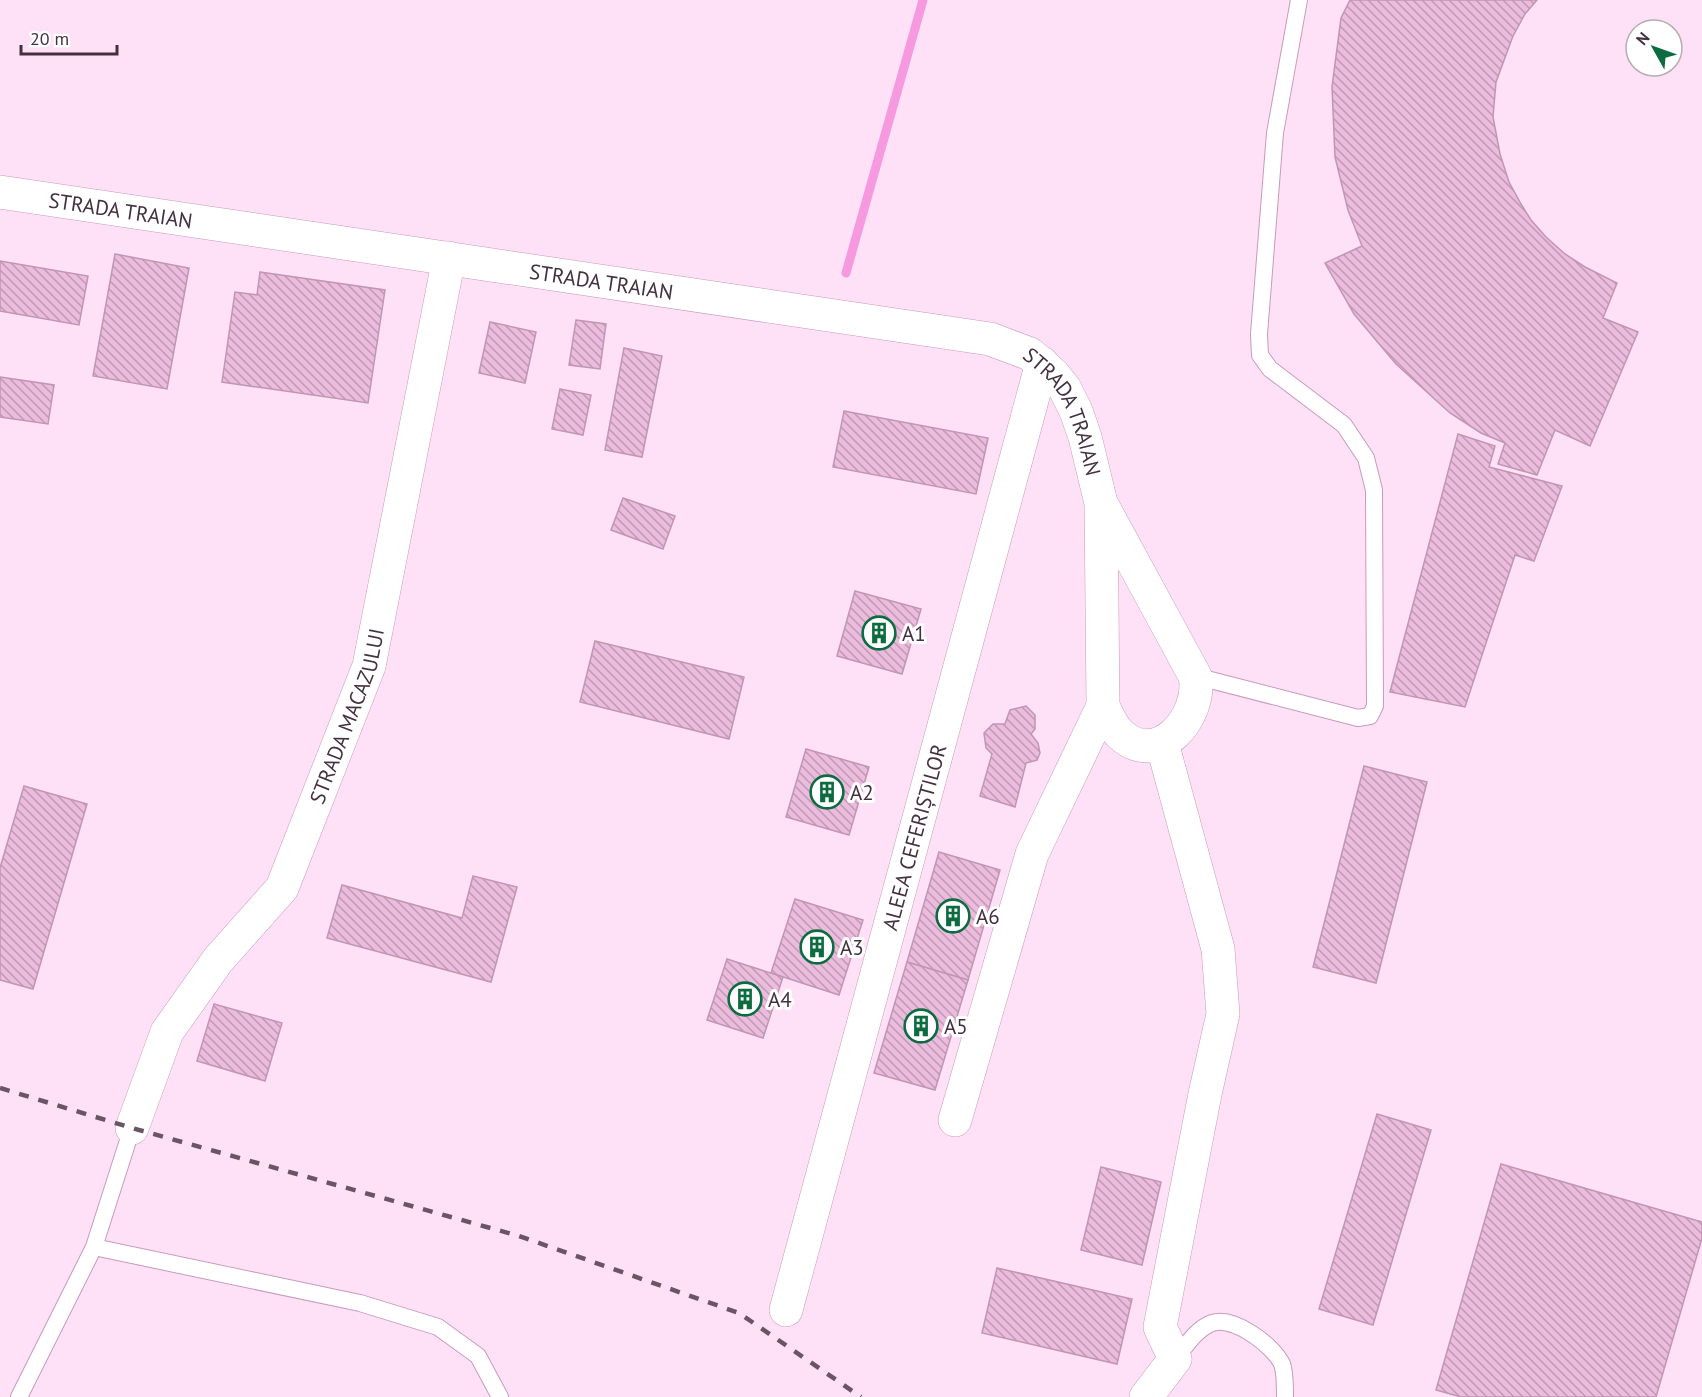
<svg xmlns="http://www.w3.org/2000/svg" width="1702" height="1397" font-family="'PT Sans',sans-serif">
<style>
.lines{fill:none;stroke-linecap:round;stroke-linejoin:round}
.stream{stroke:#f699df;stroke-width:9}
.building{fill:url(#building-back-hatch);stroke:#c295b5;stroke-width:1.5}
.service-casing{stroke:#c89abb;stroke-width:18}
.minor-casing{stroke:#c89abb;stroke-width:34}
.tertiary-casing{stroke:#c89abb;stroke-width:34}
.service{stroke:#fff;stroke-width:16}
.minor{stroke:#fff;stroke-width:33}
.tertiary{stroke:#fff;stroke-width:33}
.rail{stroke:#6b5565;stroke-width:4.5;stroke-dasharray:10 10;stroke-linecap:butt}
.labels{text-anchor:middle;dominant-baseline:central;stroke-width:6;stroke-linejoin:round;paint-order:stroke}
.street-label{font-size:21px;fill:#44313f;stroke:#fff}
.poi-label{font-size:21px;fill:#44313f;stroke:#fff;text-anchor:start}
</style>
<defs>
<pattern id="building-back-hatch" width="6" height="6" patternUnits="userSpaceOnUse" patternTransform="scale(1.5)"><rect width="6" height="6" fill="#ebbcde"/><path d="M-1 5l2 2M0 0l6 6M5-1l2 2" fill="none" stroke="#c099b5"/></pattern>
</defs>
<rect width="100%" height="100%" fill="#fee1f6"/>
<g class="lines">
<!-- stream -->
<polyline class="stream" points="846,273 923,0"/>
</g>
<!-- building -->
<g class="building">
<polygon points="1350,0 1537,0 1525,14 1513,36 1496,82 1493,117 1500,154 1509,182 1521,204 1531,220 1546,237 1565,254 1585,267 1617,283 1603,318 1638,332 1590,446 1555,430 1537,475 1498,464 1505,443 1481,433 1450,413 1396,364 1354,314 1325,263 1362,246 1348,210 1335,157 1332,87 1341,18"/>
<polygon points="115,254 189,268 167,389 93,376"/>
<polygon points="0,261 88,276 79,325 0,311"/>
<polygon points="260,272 385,290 368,403 222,382 235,292 257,295"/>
<polygon points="576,320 606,324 600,369 569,365"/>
<polygon points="490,322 536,332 525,383 479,373"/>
<polygon points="624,348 662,356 642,457 605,450"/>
<polygon points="0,377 54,385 48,424 0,417"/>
<polygon points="560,389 591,395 583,435 552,429"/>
<polygon points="844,411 988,438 976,494 833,467"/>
<polygon points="1458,434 1495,446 1489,467 1562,486 1534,561 1515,555 1465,707 1390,692"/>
<polygon points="623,498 675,516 663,549 611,530"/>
<polygon points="855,591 921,609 902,674 837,656"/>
<polygon points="595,641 744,677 729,739 580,702"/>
<polygon points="1026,706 1035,715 1035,729 1031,734 1038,743 1040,753 1037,760 1026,763 1015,807 980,796 992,754 986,748 984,733 993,724 1005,724 1010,710"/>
<polygon points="806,749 869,767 849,835 786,817"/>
<polygon points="1364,766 1427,782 1376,983 1313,967"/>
<polygon points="24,786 87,804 33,989 0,980 0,868"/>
<polygon points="939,852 1000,870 968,980 907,962"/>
<polygon points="473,876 517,887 491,982 327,938 342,885 462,918"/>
<polygon points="795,899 863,920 839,995 771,973"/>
<polygon points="727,959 783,977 763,1038 707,1020"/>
<polygon points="907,962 968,980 935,1090 874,1073"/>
<polygon points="214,1004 282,1023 265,1081 197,1061"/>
<polygon points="1377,1114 1431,1130 1373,1325 1319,1309"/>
<polygon points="1501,1164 1702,1222 1702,1238 1656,1397 1461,1397 1436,1390"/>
<polygon points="1101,1167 1161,1182 1142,1265 1081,1250"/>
<polygon points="997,1268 1132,1299 1117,1364 982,1333"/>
</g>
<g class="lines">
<!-- service casing -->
<g class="service-casing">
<g id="service">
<polyline points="1195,676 1358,718 1370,716 1375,706 1374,490 1366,458 1344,425 1270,369 1260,355 1259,334 1275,133 1299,0"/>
<polyline points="94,1247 360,1303 438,1327 478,1356 500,1397"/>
<path d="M1175,1359C1186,1346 1196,1329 1212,1323C1234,1316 1273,1345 1282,1364C1285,1372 1285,1388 1285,1397"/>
<polyline points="19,1397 94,1247 132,1128"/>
</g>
</g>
<!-- minor casing -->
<g class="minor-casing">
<g id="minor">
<polyline points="955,1120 1032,854 1103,706"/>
<path id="s1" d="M132,1128L167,1032L218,960L282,888L369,666L449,258"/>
<path id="s2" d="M786,1310L1042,363"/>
<polyline points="1146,1397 1175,1359 1160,1327 1205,1094 1223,1014 1218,949 1162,743"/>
</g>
</g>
<!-- tertiary casing -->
<g class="tertiary-casing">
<g id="tertiary">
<path id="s3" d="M0,192L990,339L1030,354L1054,375L1065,389L1076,411L1085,437L1101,503L1103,706C1108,716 1112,727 1120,734C1158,770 1203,716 1195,676L1101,503"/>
</g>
</g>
<!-- service -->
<use href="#service" class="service"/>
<!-- minor -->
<use href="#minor" class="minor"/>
<!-- tertiary -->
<use href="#tertiary" class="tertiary"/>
<!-- rail -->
<polyline class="rail" points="0,1088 132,1128 519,1236 739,1313 861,1397"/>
</g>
<!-- icons -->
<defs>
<g id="building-ring" transform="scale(1.725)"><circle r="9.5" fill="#fff" stroke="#0c6c40" stroke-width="1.5"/><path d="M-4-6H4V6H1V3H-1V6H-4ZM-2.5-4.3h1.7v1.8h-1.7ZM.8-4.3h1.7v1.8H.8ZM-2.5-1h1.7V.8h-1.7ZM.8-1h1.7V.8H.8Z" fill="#0c6c40"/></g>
</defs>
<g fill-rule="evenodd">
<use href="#building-ring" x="879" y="633"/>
<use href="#building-ring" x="827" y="792"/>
<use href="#building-ring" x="953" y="916"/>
<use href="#building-ring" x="817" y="947"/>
<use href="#building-ring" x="745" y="999"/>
<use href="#building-ring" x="921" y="1026"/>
</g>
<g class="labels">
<!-- street labels -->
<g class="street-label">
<text stroke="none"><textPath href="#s3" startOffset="122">STRADA TRAIAN</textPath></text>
<text stroke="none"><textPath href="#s3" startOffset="608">STRADA TRAIAN</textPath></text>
<text stroke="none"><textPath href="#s3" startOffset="1112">STRADA TRAIAN</textPath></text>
<text stroke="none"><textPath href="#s1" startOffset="471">STRADA MACAZULUI</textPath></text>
<text stroke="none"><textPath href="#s2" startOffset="490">ALEEA CEFERIȘTILOR</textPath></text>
</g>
<!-- poi labels -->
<g class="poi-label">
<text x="902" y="633">A1</text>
<text x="850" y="792">A2</text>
<text x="976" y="916">A6</text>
<text x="840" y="947">A3</text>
<text x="768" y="999">A4</text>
<text x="944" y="1026">A5</text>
</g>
</g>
<!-- north arrow -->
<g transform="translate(1654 48) rotate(310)"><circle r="28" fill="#ffffff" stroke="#b4adb2" stroke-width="1.5"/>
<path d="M0-4.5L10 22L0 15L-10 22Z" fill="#0c6c40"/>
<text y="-9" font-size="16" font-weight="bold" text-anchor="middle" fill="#44313f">N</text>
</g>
<!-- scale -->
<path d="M21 45v9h96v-9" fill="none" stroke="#44313f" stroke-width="3"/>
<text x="30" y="45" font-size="18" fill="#44313f" stroke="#ffffff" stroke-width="4.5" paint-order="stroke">20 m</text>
</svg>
